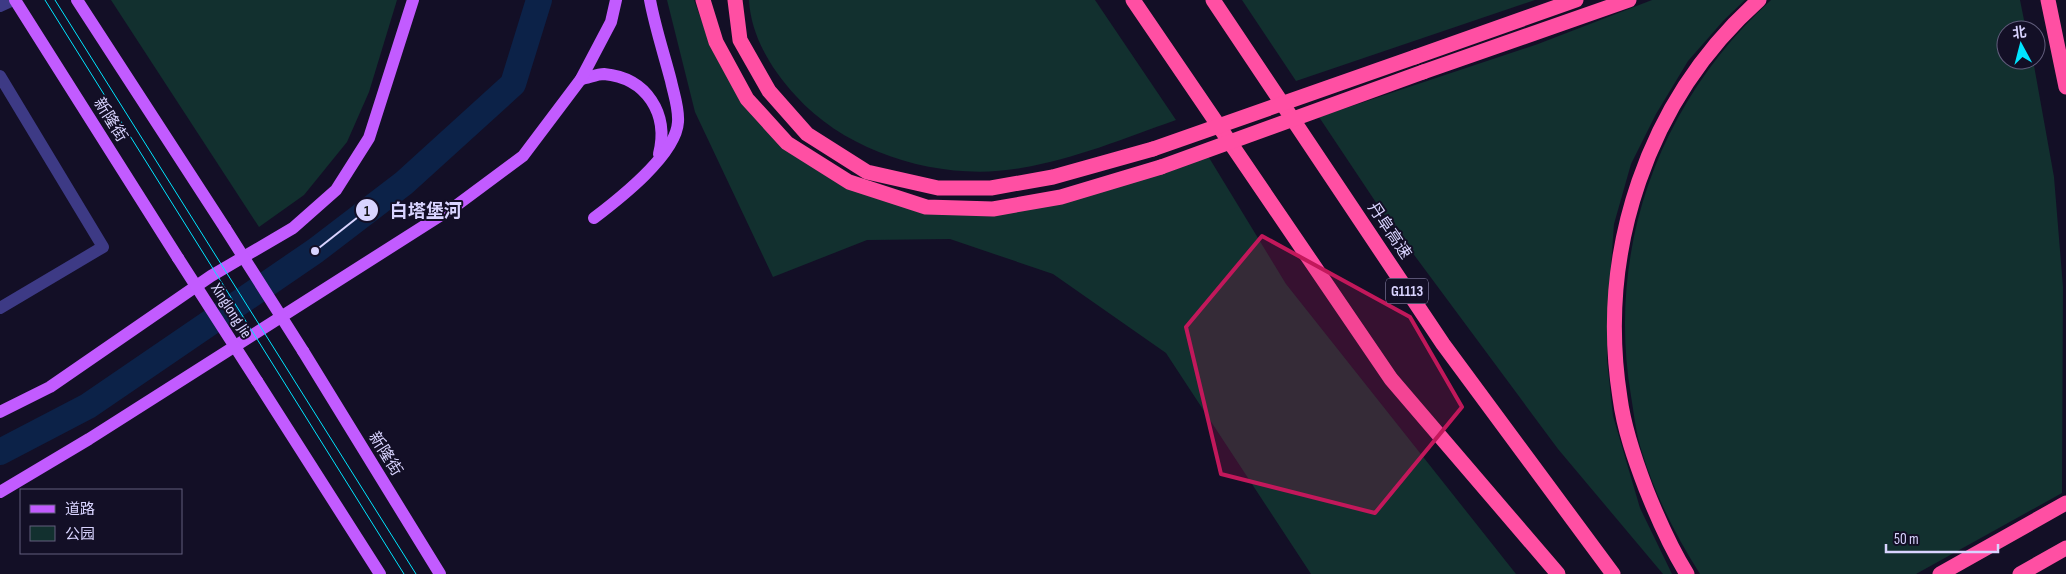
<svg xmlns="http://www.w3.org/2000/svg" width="2066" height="574" font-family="'Sofia Sans Condensed','Noto Sans SC',sans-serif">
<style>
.green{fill:#12302f}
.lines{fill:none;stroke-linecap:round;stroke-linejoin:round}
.river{stroke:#0c2248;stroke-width:26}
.minor{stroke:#3d3a85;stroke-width:12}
.major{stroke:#c25bff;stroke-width:12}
.highway{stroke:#ff4fa3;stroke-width:15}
.tram{stroke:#00e5ff;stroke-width:1}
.major-bridge{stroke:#c25bff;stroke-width:12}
.highway-bridge{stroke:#ff4fa3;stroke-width:15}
.marked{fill:#c2185b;fill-opacity:0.2;stroke:#c2185b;stroke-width:4;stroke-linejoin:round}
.labels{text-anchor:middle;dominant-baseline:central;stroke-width:4;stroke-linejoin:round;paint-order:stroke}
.shield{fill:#130f26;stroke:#9e99be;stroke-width:1}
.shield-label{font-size:15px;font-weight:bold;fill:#d9d4ff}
.street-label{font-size:16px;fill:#d9d4ff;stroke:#130f26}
.leader{fill:none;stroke:#d9d4ff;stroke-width:2}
.callout-dot{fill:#d9d4ff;stroke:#130f26;stroke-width:2}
.mark-label{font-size:15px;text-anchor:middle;font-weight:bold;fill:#111}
.callout-label{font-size:18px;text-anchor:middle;font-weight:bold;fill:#d9d4ff;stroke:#130f26;stroke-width:4;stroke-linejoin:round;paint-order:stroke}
</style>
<rect width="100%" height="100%" fill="#130f26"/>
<!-- green -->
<g class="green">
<polygon points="111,0 397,0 369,92 347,142 304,195 259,227"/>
<polygon points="667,0 694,0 707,35 753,111 838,180 988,215 1208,156 1286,284 1516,574 1311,574 1166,353 1053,274 950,239 867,240 773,277 695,112"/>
<path d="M749,0H1095L1176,120C1125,138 1075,159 1021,168C944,182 849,155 796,96C772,70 751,37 749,0Z"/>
<polygon points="1242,0 1535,0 1296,81"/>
<polygon points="1652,0 1745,0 1724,20 1688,61 1656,114 1631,164 1614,224 1609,294 1607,360 1613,416 1640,508 1672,574 1663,574 1558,449 1383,213 1319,117 1538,44"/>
<path d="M1771,0H2020L2026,30H2006V60H2033L2054,177L2063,287L2062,493L1916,574H1700C1676,536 1655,495 1642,452C1636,434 1634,414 1631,396C1606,247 1660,101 1771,0Z"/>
</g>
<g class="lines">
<!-- river -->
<polyline class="river" points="0,452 88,406 315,251 404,183 513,84 539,0"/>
<!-- minor -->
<g class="minor">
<polyline points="0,6 13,0"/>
<polyline points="0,76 103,247 0,308"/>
</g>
<!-- major -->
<g class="major">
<polyline points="15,0 178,258"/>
<polyline points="77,0 225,228"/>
<path d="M581,79C588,78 597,74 604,74C647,78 669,114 659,154"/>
<path d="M594,218C619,199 676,155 678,122C679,108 674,95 671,81C664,54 655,27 650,0"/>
<polyline points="303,351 440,574"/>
<polyline points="257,381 380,574"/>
<polyline points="0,412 50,387 211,276 293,228 336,190 369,138 413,0"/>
<polyline points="0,492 89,439 457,205 523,156 581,79 611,22 616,0"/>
</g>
<!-- highway -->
<g class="highway">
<polyline points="703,0 716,42 747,99 787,143 849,182 926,207 993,209 1061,197 1161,167"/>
<polyline points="735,0 740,40 769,91 807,134 867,172 938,188 991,188 1053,177 1153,149"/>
<polyline points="1133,0 1391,379 1558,574"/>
<polyline points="1213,0 1443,344 1613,574"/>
<polyline points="2048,0 2066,87"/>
<polyline points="1415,57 1576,0"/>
<polyline points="1423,72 1629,0"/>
<path d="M1687,574C1670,547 1658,519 1646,489C1635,460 1624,429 1620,398C1597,251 1647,100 1759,0"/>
<polyline points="1940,574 2066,503"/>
<polyline points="2020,574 2066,548"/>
</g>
<!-- tram -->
<g class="tram">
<polyline points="45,0 404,574"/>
<polyline points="55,0 416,574"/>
</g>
<!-- major-bridge -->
<g class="major-bridge">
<polyline points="225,228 303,351"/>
<polyline points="178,258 257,381"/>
</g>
<!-- highway-bridge -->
<g class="highway-bridge">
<polyline points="1153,149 1415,57"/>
<polyline points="1161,167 1423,72"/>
</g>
</g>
<!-- marked area -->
<path class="marked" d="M1262,236L1410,317L1462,407L1375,513L1221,474L1186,327Z"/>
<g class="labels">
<!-- shield labels -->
<rect class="shield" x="1386" y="278.5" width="42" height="25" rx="4"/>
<g class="shield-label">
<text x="1407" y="291">G1113</text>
</g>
<!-- street labels -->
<g class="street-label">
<text transform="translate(110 120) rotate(58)">新隆街</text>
<text transform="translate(1389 231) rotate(56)">丹阜高速</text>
<text transform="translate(231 311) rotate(57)">Xinglong Jie</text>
<text transform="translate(385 454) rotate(58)">新隆街</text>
</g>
</g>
<!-- callouts -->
<path class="leader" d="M315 251L367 210"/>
<g class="callout-dot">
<circle cx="315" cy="251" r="5"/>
<circle cx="367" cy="210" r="12"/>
</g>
<g class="mark-label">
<text x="367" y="216">1</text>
</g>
<g class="callout-label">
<text x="426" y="217">白塔堡河</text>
</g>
<!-- legend -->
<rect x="20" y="489" width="162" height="65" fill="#130f26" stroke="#625e7d"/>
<rect x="30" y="505" width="25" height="8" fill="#c25bff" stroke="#625e7d"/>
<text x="65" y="514" font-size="15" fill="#d9d4ff">道路</text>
<rect x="30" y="526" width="25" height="15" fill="#12302f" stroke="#625e7d"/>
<text x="65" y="539" font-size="15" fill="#d9d4ff">公园</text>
<!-- north arrow -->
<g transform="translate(2021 45) rotate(353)"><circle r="24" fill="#130f26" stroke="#625e7d"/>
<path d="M0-4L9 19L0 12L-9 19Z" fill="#00e5ff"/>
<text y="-8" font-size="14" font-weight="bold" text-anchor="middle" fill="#d9d4ff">北</text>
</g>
<!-- scale -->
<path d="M1886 544v8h112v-8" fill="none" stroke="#d9d4ff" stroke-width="2.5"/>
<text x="1894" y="544" font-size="15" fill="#d9d4ff" stroke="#130f26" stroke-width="4" paint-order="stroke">50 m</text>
</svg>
